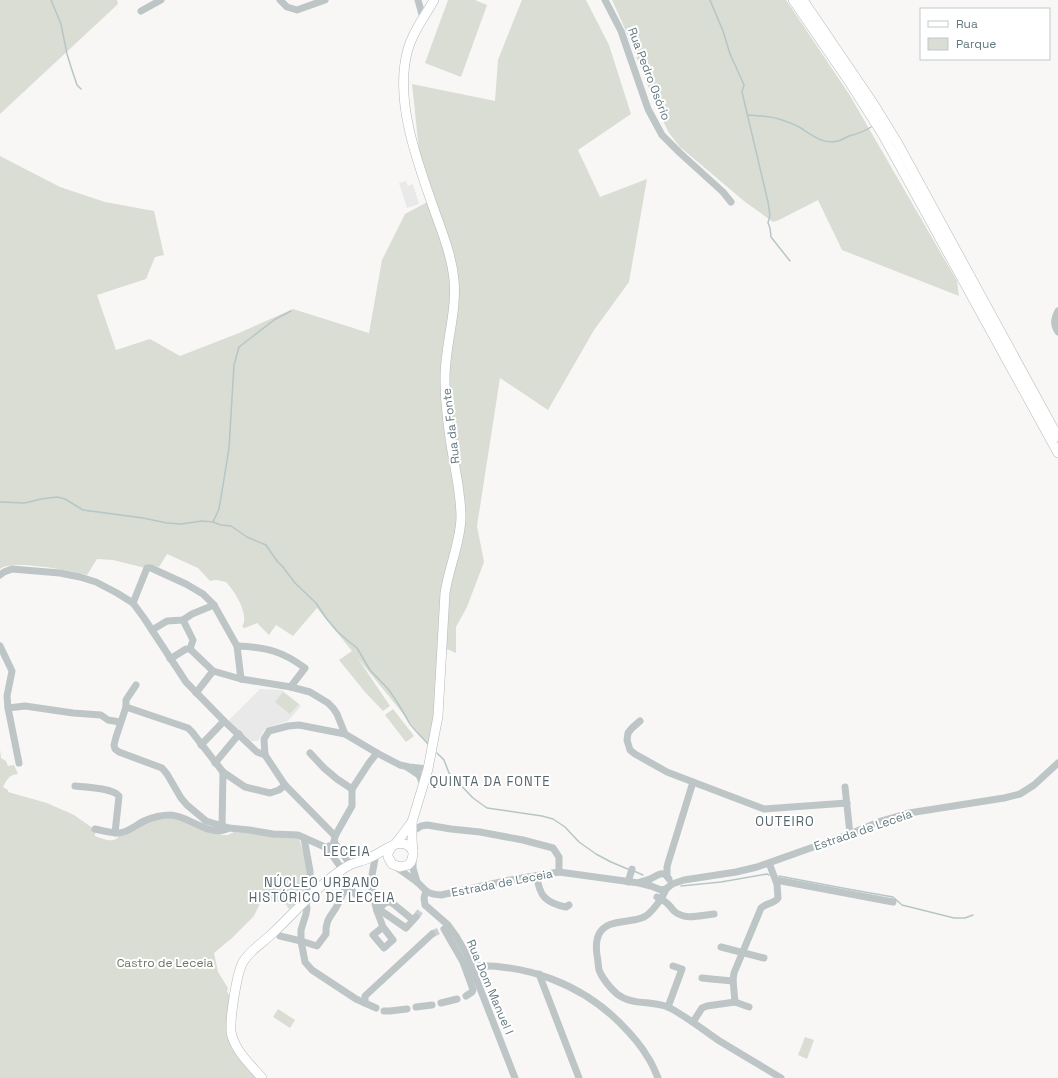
<svg xmlns="http://www.w3.org/2000/svg" width="1058" height="1078" font-family="'Space Grotesk',sans-serif">
<style>
.built{fill:#e8e9e8}
.green{fill:#d9ddd4}
.lines{fill:none;stroke-linecap:round;stroke-linejoin:round}
.stream{stroke:#b6c6c7;stroke-width:1.5}
.minor-tunnel{stroke:#cbd1d2;stroke-width:7;stroke-dasharray:7 3.5;stroke-linecap:butt}
.major-casing{stroke:#b2b9bb;stroke-width:10}
.minor{stroke:#bec5c7;stroke-width:7}
.major{stroke:#fff;stroke-width:9}
.labels{text-anchor:middle;dominant-baseline:central;stroke-width:4;stroke-linejoin:round;paint-order:stroke}
.street-label{font-size:12px;fill:#637980;stroke:#fff}
.park-label{font-size:12px;fill:#6a7862;stroke:#fff}
.neighbourhood-label{font-size:13px;letter-spacing:1px;fill:#55656b;stroke:#fff}
</style>
<rect width="100%" height="100%" fill="#f8f7f5"/>
<!-- built -->
<g class="built">
<polygon points="406,181 408,186 413,184 419,204 407,208 399,183"/>
<polygon points="260,689 282,690 301,706 288,721 272,726 264,730 258,741 251,741 228,721"/>
</g>
<!-- green -->
<g class="green">
<polygon points="0,0 117,0 118,4 0,114"/>
<polygon points="448,0 475,0 487,5 461,77 425,63"/>
<path d="M522,0H586L609,45L631,114L578,150L600,197L647,179L629,282L594,330L548,410L500,378L477,526L484,562L467,607L456,627V653L447,649L430,747L357,657L390,706L383,711L365,692L339,660L352,651L317,608L293,636L276,625L269,635L257,623L245,628L242,627C243,625 244,623 244,621C246,610 234,590 226,582L216,580L210,581L198,568L167,554L159,567C153,565 150,564 145,568L113,560L97,559L87,575C70,571 13,559 0,569V156L60,187L105,202L154,211L164,255L155,257L146,279L97,295L116,350L150,339L180,356L239,333L293,309L369,333L382,260L405,214L435,198L419,150L412,84L495,101L498,60L513,22Z"/>
<polygon points="612,0 786,0 849,94 957,281 959,296 842,250 818,200 779,220 773,222 744,201 680,147 669,133 660,115 622,22"/>
<polygon points="283,692 299,704 290,714 275,702"/>
<polygon points="393,709 414,736 406,742 385,715"/>
<path d="M0,749L1,758L6,761L8,766L14,765L18,774C9,775 7,779 3,787L8,790V792L47,803L74,815L97,831L95,834V836C104,839 115,845 120,834L152,819L175,818L218,832L222,835H228L234,832L282,837C288,837 293,838 299,838C305,857 313,881 300,898C298,902 293,906 289,909L285,903V902L261,901L254,916L232,938L214,953L218,972L228,988L227,991L230,997L229,1040L232,1049L257,1078H0Z"/>
<polygon points="278,1009 295,1020 290,1028 273,1017"/>
<polygon points="805,1037 814,1040 807,1059 798,1055"/>
</g>
<g class="lines">
<!-- stream -->
<g class="stream">
<polyline points="51,0 61,24 67,54 71,67 77,85 81,89"/>
<polyline points="710,0 723,31 730,54 741,78 744,85 742,92 768,202 770,215 768,223 770,228 771,237 790,261"/>
<path d="M748,115C760,116 771,116 782,120C787,122 794,124 799,127C811,134 822,145 838,141C842,140 845,138 849,136C857,134 864,132 871,127"/>
<polyline points="0,502 25,503 41,499 57,497 65,499 83,510 143,518 167,523 181,524 202,521 213,522 221,525 231,526 247,537 266,545 277,561 283,567 295,583 316,603 326,618 337,631 347,640 357,648 370,670 389,690 399,705 410,724 416,731 428,744"/>
<polyline points="213,522 219,509 226,467 229,448 234,365 239,347 274,320 291,311"/>
<polyline points="437,753 444,760 449,773 473,798 487,808 542,816 553,819 565,827 579,842 596,854 611,862 630,870"/>
<polyline points="634,871 643,875"/>
<polyline points="779,876 848,889 893,897 902,905 954,918 965,918 973,915"/>
<polyline points="681,886 721,882 767,874 769,875"/>
</g>
<!-- minor-tunnel -->
<g class="minor-tunnel">
<polyline points="416,917 421,910"/>
<polyline points="432,934 441,930"/>
</g>
<!-- major casing -->
<g class="major-casing">
<g id="major">
<polyline points="793,0 850,83 883,135 1058,453"/>
<polyline points="803,0 875,106 897,142 1058,437"/>
<polyline points="396,843 412,822"/>
<path d="M392,846L388,853V857L392,864L400,867L408,865L411,862L413,855L412,838V822L428,769L438,716L445,593C449,567 460,544 461,518C461,495 456,473 452,451C448,426 445,402 445,378C445,345 457,313 454,280C452,258 444,237 436,215C419,166 393,101 408,49C413,31 425,16 434,0"/>
<path d="M262,1078C251,1065 237,1053 232,1036C228,1025 237,972 243,962C250,950 264,942 274,932C296,911 317,886 343,869C352,862 362,862 371,857C384,852 402,833 413,851"/>
</g>
</g>
<!-- minor -->
<g class="minor">
<polyline points="280,0 287,7 297,10 325,0"/>
<polyline points="418,0 423,18"/>
<polyline points="605,0 621,31 648,109 662,135 680,153 723,192 731,202"/>
<polyline points="141,11 161,0"/>
<path d="M1058,311C1054,319 1053,324 1058,332"/>
<polyline points="0,575 4,572 12,569 60,573 80,577 96,582 117,593 133,603 144,618 186,682 224,721 257,752 265,755 285,785 335,836"/>
<polyline points="133,603 147,568 151,568 186,584 203,594 214,605 237,646 241,679 213,671 190,649"/>
<polyline points="183,620 193,640 190,649"/>
<polyline points="152,630 167,621 183,620 192,614 214,605"/>
<polyline points="0,646 12,671 7,696 8,708 19,763"/>
<path d="M237,646C266,647 282,651 305,668L292,685L291,687"/>
<polyline points="170,659 186,649 190,649"/>
<polyline points="241,679 291,687 310,692 328,703 333,708 337,714 345,734"/>
<polyline points="136,685 126,700 126,707 116,737 114,745 115,749 119,752 162,768 167,774 181,798 187,805 206,821 229,828 249,830 273,834 298,835 327,848"/>
<polyline points="196,693 213,671"/>
<polyline points="126,707 188,728 192,732 223,772 222,827"/>
<polyline points="8,708 25,706 73,713 101,715 108,720 120,722"/>
<polyline points="640,721 632,728 628,733 627,740 630,750 635,754 667,772 693,782 764,809 847,803"/>
<polyline points="201,745 224,721"/>
<polyline points="310,753 324,768 337,779 352,789"/>
<polyline points="265,755 264,739 269,731 288,726 299,725 345,734 377,753 400,765 409,767 428,769"/>
<polyline points="215,763 239,734"/>
<polyline points="407,767 419,775 423,784"/>
<polyline points="223,772 245,787 270,793 279,790 285,785"/>
<path d="M75,786C85,787 113,788 119,796L115,833"/>
<polyline points="845,787 850,834"/>
<polyline points="352,789 369,763 377,753"/>
<path d="M95,829C103,831 111,833 119,833C129,832 136,825 144,821C153,817 162,815 171,815C189,816 209,837 227,829"/>
<polyline points="413,831 421,826 427,825 451,829 480,832 523,840 553,848 559,857 559,872"/>
<polyline points="304,838 310,871 310,886 305,900 307,908 306,914 301,930 301,941 305,962 312,970 356,999 376,1008"/>
<polyline points="334,842 335,836 352,806 352,789"/>
<polyline points="334,842 350,864"/>
<polyline points="329,846 327,848 342,869"/>
<polyline points="375,859 372,875 372,892 377,911"/>
<polyline points="413,859 413,868 417,882"/>
<path d="M396,867C403,872 410,877 417,882C427,891 426,894 441,895L510,880L559,872L639,883L651,886L661,890L666,889L672,884L684,880L736,872L757,867L850,834L881,821L909,813L1004,798L1020,794L1034,785L1058,763"/>
<polyline points="337,873 355,894"/>
<path d="M537,876C539,896 546,903 566,907L569,905"/>
<polyline points="667,876 667,867 668,863 693,782"/>
<polyline points="776,880 893,902"/>
<polyline points="628,882 632,869"/>
<path d="M640,882C643,881 646,881 650,879C657,876 663,869 669,879"/>
<path d="M666,889C663,897 652,913 644,917C629,924 608,918 599,934C596,940 596,948 597,955C598,959 598,965 599,970C602,978 610,988 617,994C632,1006 654,1000 670,1008C687,1017 702,1029 718,1040C739,1053 760,1065 781,1078"/>
<polyline points="426,891 424,898 425,905 448,925 456,936 467,955 515,1078"/>
<path d="M657,897C665,900 669,905 674,911C685,921 701,915 714,914"/>
<polyline points="380,910 377,911 383,927 393,940 384,948 373,935 383,927"/>
<path d="M413,920L391,902C385,902 382,904 380,910L406,928L416,917"/>
<polyline points="444,929 463,962 471,984 473,990 472,992 466,996"/>
<path d="M280,936L301,941L317,946L326,934C325,919 332,916 338,904C341,898 344,892 346,886"/>
<polyline points="721,947 764,958"/>
<path d="M472,966C527,964 581,984 620,1023C630,1033 640,1044 647,1056C652,1063 655,1071 658,1078"/>
<polyline points="539,974 579,1078"/>
<polyline points="702,978 711,979 733,981"/>
<polyline points="735,1002 749,1007"/>
<polyline points="365,1003 365,996 432,934"/>
<polyline points="441,1003 457,999"/>
<polyline points="416,1007 432,1005"/>
<polyline points="668,1007 682,969 673,966"/>
<polyline points="384,1011 390,1011 407,1009"/>
<path d="M693,1022L702,1008L707,1006L735,1002L733,980L734,973L761,908C766,903 774,904 778,898L777,884L769,863"/>
</g>
<!-- major -->
<use href="#major" class="major"/>
</g>
<g class="labels">
<!-- street labels -->
<g class="street-label">
<text transform="translate(649 74) rotate(69)">Rua Pedro Osório</text>
<text transform="translate(451 426) rotate(-97)">Rua da Fonte</text>
<text transform="translate(863 830) rotate(-19)">Estrada de Leceia</text>
<text transform="translate(502 883) rotate(-11)">Estrada de Leceia</text>
<text transform="translate(490 987) rotate(67)">Rua Dom Manuel I</text>
</g>
<!-- park labels -->
<g class="park-label">
<text x="165" y="963">Castro de Leceia</text>
</g>
<!-- neighbourhood labels -->
<g class="neighbourhood-label">
<text x="490" y="781">QUINTA DA FONTE</text>
<text x="785" y="821">OUTEIRO</text>
<text x="347" y="851">LECEIA</text>
<text x="322" y="882">NÚCLEO URBANO<tspan x="322" dy="15">HISTÓRICO DE LECEIA</tspan></text>
</g>
</g>
<!-- legend -->
<rect x="920" y="8" width="130" height="52" fill="#ffffff" stroke="#c1c9cc"/>
<rect x="928" y="21" width="20" height="6" fill="#ffffff" stroke="#c1c9cc"/>
<text x="956" y="28" font-size="12" fill="#637980">Rua</text>
<rect x="928" y="38" width="20" height="12" fill="#d9ddd4" stroke="#c1c9cc"/>
<text x="956" y="48" font-size="12" fill="#637980">Parque</text>
</svg>
